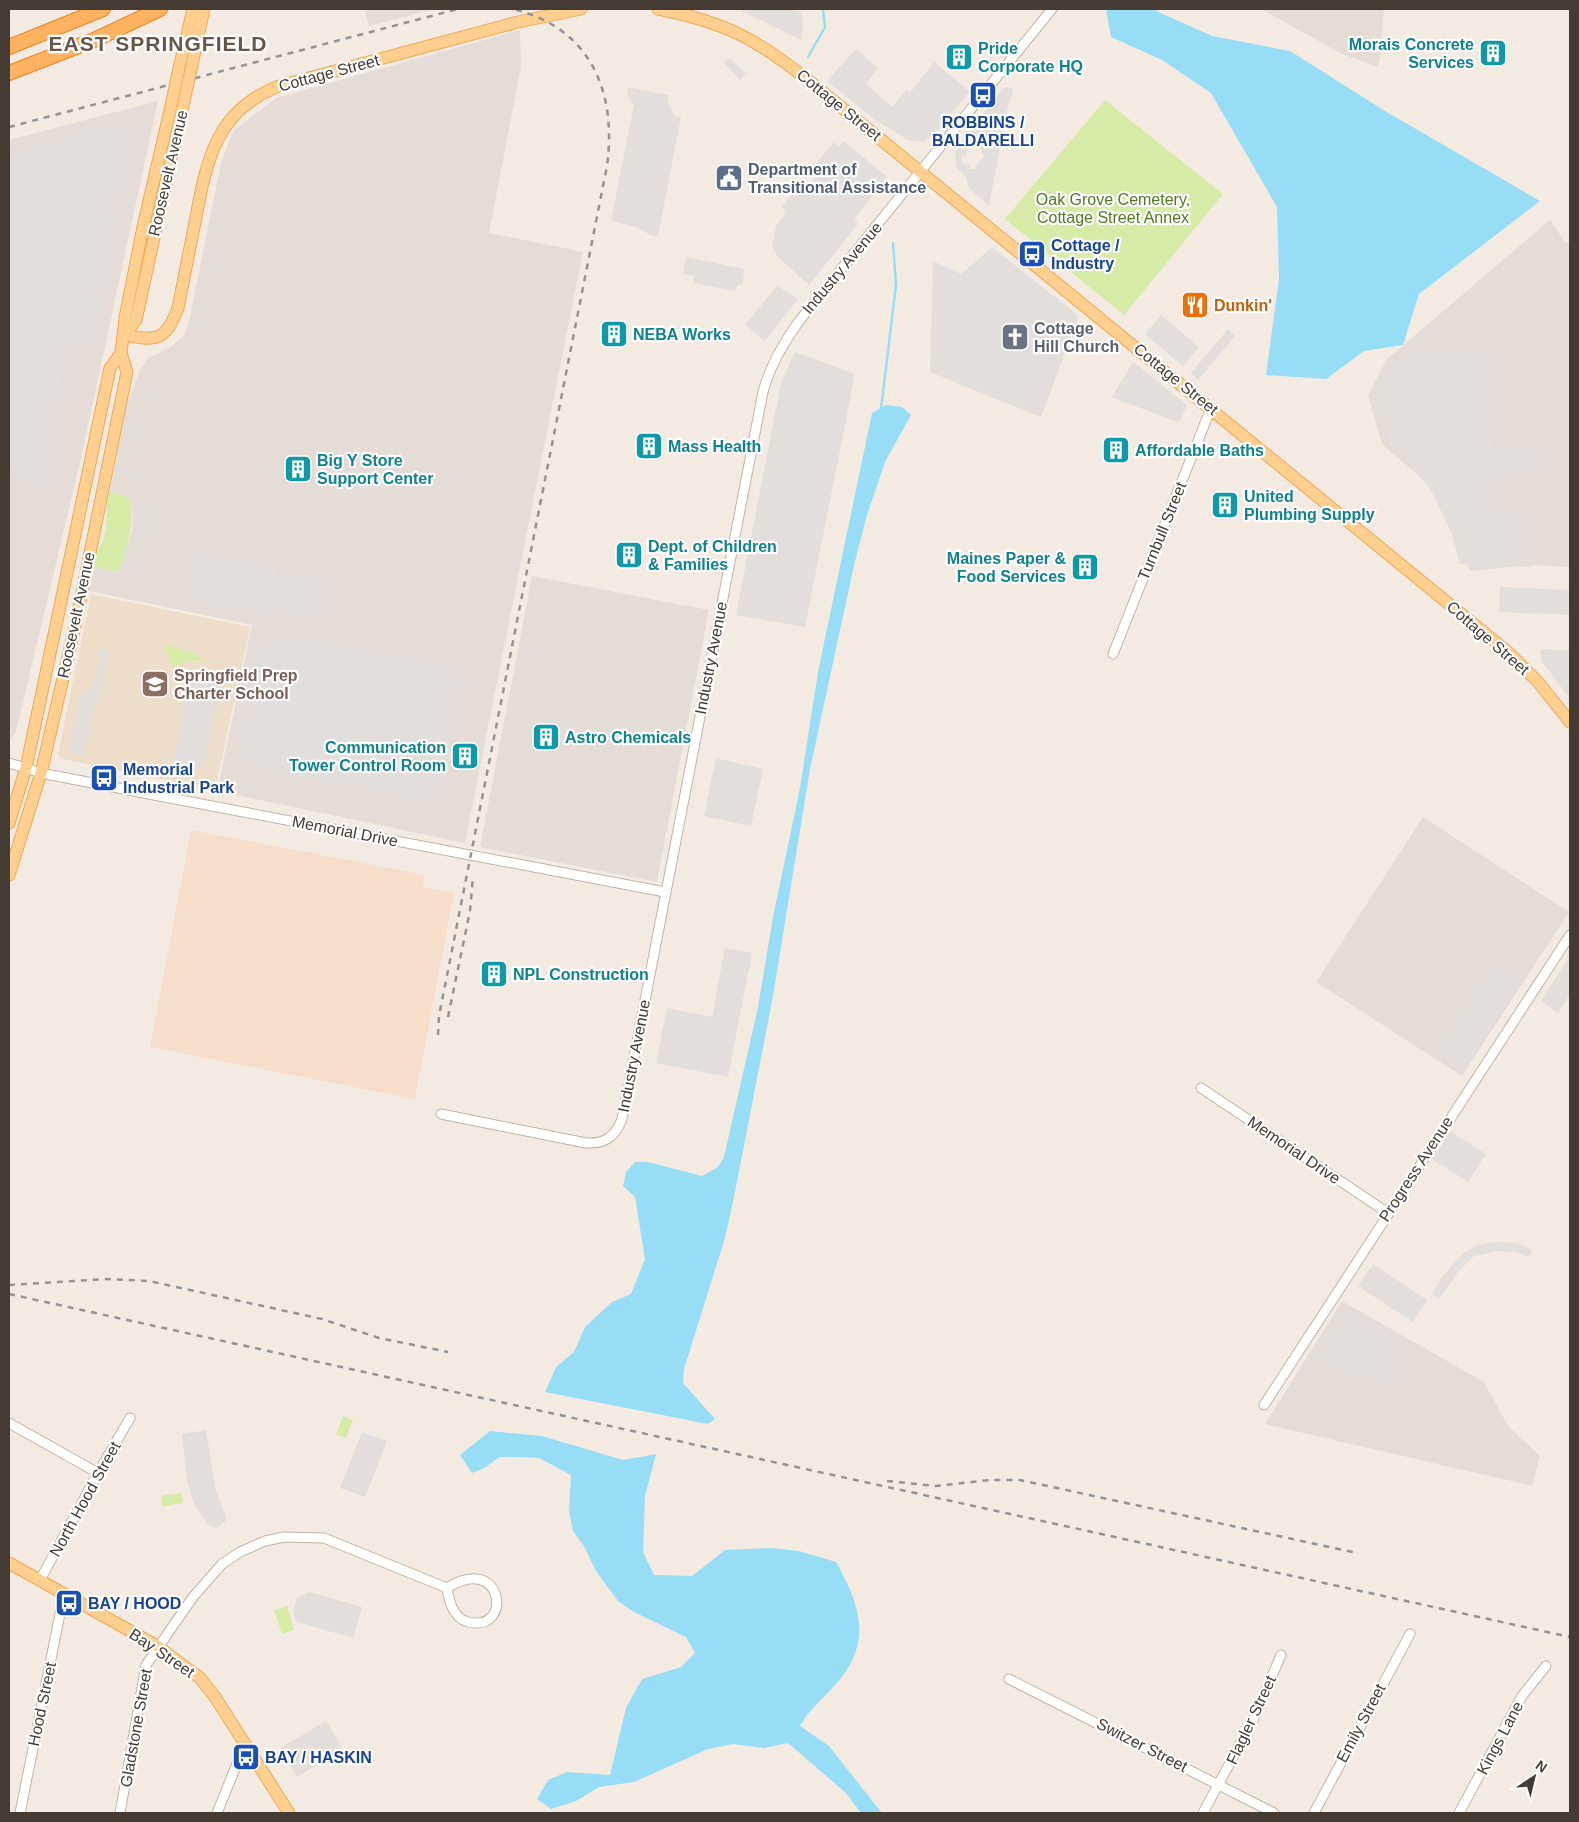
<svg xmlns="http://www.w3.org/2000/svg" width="1579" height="1822" font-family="Arial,sans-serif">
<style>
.commercial{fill:#f7deca}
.industrial{fill:#e4ddd7}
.education{fill:#eddeca}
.green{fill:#d6eba6}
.parking{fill:#e2dedb;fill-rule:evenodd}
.water{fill:#98ddf6}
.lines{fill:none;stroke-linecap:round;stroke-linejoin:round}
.stream{stroke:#98ddf6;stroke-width:2.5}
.minor-casing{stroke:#c1b4a7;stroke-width:11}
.major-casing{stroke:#eda955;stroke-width:13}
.highway-casing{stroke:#ea8525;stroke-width:16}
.minor{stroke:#fff;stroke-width:9}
.major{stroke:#ffcf8f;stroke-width:11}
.highway{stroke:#ffb361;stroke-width:14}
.rail{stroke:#939393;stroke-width:2.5;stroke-dasharray:6 6;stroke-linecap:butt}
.major-bridge-casing{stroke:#eda955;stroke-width:13;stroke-linecap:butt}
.major-bridge{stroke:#ffcf8f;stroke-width:11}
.labels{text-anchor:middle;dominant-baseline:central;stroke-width:4.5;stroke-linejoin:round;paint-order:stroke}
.culture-label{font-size:16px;font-weight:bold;fill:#0d838f;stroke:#fff;text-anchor:start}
.street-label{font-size:16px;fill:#443b32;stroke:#fff}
.transit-label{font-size:16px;font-weight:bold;fill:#164399;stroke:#fff;text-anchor:start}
.service-label{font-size:16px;font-weight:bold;fill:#4e5e75;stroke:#fff;text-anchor:start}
.park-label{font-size:16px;fill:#507a21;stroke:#fff}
.food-label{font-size:16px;font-weight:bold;fill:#c56008;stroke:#fff;text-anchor:start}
.worship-label{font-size:16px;font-weight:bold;fill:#5b616d;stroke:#fff;text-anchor:start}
.education-label{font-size:16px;font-weight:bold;fill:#785e54;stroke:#fff;text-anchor:start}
.district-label{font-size:21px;font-weight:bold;letter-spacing:1px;fill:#685748;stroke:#fff}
</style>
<rect width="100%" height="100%" fill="#f3ebe2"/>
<!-- commercial -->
<polygon class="commercial" points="191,830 425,875 423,887 454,893 415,1099 150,1047"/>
<!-- industrial -->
<g class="industrial">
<polygon points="365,9 435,9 369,26"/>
<polygon points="1261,9 1384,9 1380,58 1377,67 1340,53"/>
<polygon points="520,30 521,67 489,233 583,252 465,843 217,791 252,625 89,591 95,567 118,572 132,530 133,515 130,499 110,492 126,408 139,372 148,358 169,348 184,336 189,322 221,163 233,131 276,98"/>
<polygon points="158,101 81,458 16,732 9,741 9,140"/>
<polygon points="1550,220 1565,242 1570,243 1570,567 1531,565 1470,571 1428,484 1382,444 1368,395 1387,359"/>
<polygon points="532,576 709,610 657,882 480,847"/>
<polygon points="1423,817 1569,912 1462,1076 1316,982"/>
<polygon points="1342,1301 1484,1382 1508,1426 1540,1456 1532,1486 1265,1424"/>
</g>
<!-- education -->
<polygon class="education" points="91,594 250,627 215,790 72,761 62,759 58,754"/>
<!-- green -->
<g class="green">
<polygon points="1105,100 1223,194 1124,315 1005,219"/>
<path d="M110,492L130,498C135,525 127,547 118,572L92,566C94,553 99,551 103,540C109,524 104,508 110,492Z"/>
<polygon points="166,645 179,648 183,652 192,650 196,657 200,657 202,653 201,661 187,661 172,667 166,650"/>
<polygon points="343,1416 353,1420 346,1438 336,1434"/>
<polygon points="182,1493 183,1503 162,1506 161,1496"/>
<polygon points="287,1606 294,1630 282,1634 274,1610"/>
</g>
<!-- parking -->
<g class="parking">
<polygon points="742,9 789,9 801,12 803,25 801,40 742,11"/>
<polygon points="856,49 878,68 866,84 892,107 906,90 910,93 934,62 970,92 930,138 924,142 908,140 874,119 827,81"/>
<polygon points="730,58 746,74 740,80 724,63"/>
<polygon points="628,87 669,95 667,101 675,116 681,117 658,236 652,236 636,227 611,221 634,105 627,94"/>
<path d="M1005,87L1012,88L1013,94L1009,101L989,206L969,188L966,177L956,167L955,152L970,129ZM973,146L980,147L984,157L976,165V169H970V165L963,163L961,157L965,156L968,148Z"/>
<polygon points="86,123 123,132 123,135 131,139 96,347 71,342 50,437 44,438 44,451 54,453 44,487 23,484 9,467 9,153 71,137 84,130"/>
<polygon points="844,141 887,177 854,219 858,224 809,285 777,256 772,246 776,226 786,213 782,207 801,182 808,186 820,170 815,165 834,142 839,147"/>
<polygon points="992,247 1079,316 1041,417 930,372 933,261 961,274"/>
<polygon points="686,257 744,269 743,284 737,285 735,291 693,283 694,276 683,274"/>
<polygon points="777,286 798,299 765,341 745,325"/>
<polygon points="1161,315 1199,347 1183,366 1145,334"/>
<polygon points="1228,329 1235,336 1198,380 1191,373"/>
<polygon points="795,352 855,374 805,627 736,615 781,383"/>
<polygon points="1404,352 1494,355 1493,446 1534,448 1534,470 1498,470 1498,509 1526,511 1526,517 1529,517 1531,567 1460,564 1448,520 1432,491 1386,437 1378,415 1377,393 1384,373"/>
<polygon points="1133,362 1187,405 1179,423 1112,397"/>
<polygon points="195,552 243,561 241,568 244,569 246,562 278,568 277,575 283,576 284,569 316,575 314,581 317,585 325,586 319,614 313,614 312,617 286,613 274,609 272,615 231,607 231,600 229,599 227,607 196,601 197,594 190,592 183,585 191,569 186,565"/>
<polygon points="1500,587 1570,590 1570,615 1499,612"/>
<polygon points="268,633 451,667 449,675 457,680 460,687 437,798 428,801 255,768 245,763 244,754 237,752 258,645 265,646"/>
<polygon points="101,649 109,651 99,702 95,702 84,756 69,750 81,696 85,690 93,689"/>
<polygon points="1540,649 1570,650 1570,699 1541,660"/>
<polygon points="190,677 219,683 205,762 200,769 173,763"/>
<polygon points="716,758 763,769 751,826 704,816"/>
<polygon points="725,948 752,953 728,1077 656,1063 667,1008 712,1017"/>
<polygon points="1570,956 1570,994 1558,1013 1541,1001"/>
<polygon points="1493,964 1521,983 1463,1072 1435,1053"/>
<polygon points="1450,1131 1486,1154 1468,1182 1432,1159"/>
<polygon points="1496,1242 1517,1243 1533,1251 1528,1257 1515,1252 1498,1251 1474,1256 1458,1272 1439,1299 1432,1294 1442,1277 1463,1253 1478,1245"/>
<polygon points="1373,1264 1427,1300 1413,1322 1358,1286"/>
<polygon points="1346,1308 1401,1341 1386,1386 1312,1362"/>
<polygon points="206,1430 216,1491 227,1520 216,1528 208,1525 194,1504 187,1480 182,1434"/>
<polygon points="362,1432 387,1441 365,1497 340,1488"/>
<polygon points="309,1592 362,1607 353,1638 297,1622 293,1612 297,1598"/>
<polygon points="326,1721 343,1749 297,1777 280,1748"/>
</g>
<!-- water -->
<g class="water">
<polygon points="1106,9 1152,9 1212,36 1290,51 1385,111 1540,201 1419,294 1403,345 1364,351 1326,379 1266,375 1279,279 1277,207 1211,93 1162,60 1111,37"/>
<polygon points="886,405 902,407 911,415 885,462 867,515 855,561 810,769 773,996 734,1197 725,1238 684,1369 683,1383 715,1419 708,1424 545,1392 556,1367 574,1352 585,1327 612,1302 631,1294 645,1259 635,1197 623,1186 626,1172 635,1162 648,1162 702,1176 718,1167 724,1157 758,1007 773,917 800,788 818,672 872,413"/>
<path d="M490,1431L542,1436L623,1460L656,1454L645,1496L643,1552L654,1575L692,1576L725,1550L771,1548L799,1551L836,1562C861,1606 873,1644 835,1685C823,1699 809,1709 800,1726L829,1746L882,1813H861L846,1793L788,1743L764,1748L733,1744L708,1749L634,1782L599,1787L576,1801L551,1809L537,1799L548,1780L567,1772L610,1775L626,1708L642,1679L681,1667L695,1653L686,1637L634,1612L618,1601L596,1571L584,1546L573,1531L569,1511L571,1475L539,1458L517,1457H499L486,1467L472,1473L460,1455Z"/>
</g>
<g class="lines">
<!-- stream -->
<g class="stream">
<polyline points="808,57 825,27 823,9"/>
<polyline points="881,409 896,285 893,243"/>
</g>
<!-- minor casing -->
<g class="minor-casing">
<g id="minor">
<polyline points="1113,654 1211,408"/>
<polyline points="9,763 41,773 154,795 665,892"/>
<polyline points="1201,1088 1388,1213"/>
<path d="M441,1114L586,1143C605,1144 615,1137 622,1119L763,392C770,365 784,342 800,320L1052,9"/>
<polyline points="1264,1405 1570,935"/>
<polyline points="9,1423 98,1473"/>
<polyline points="40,1580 98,1473 130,1418"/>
<polyline points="1009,1679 1274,1813"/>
<polyline points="20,1813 64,1594"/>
<path d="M120,1813L146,1665L193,1597L222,1564L240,1552L265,1541L284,1537L324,1538L447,1588C503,1552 514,1633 468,1622C453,1618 449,1601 447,1588"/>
<polyline points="217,1813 245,1744"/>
<polyline points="1203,1813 1254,1718 1281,1655"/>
<polyline points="1314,1813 1410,1634"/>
<polyline points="1459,1813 1522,1696 1546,1666"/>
</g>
</g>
<!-- major casing -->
<g class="major-casing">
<g id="major">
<path d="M658,9C724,22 755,38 808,80L1509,653L1538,682L1570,722"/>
<polyline points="192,65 204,9"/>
<polyline points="178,73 193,9"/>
<path d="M125,335C157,342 166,340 178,308C184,278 190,247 196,217C207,158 217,110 279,86L518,22L581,9"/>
<polyline points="125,335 136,320 184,101"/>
<polyline points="9,823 26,768 110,368 121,353"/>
<polyline points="9,875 41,773 74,631 127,372 121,353 125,318 143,227 171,106"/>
<polyline points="9,1563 157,1646 200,1678 215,1697 289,1813"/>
</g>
</g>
<!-- highway casing -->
<g class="highway-casing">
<g id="highway">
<polyline points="9,47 103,9"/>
<polyline points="9,73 94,40 160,9"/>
</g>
</g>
<!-- minor -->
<use href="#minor" class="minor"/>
<!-- major -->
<use href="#major" class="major"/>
<!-- highway -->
<use href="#highway" class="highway"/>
<!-- rail -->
<g class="rail">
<polyline points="9,127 458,9"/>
<polyline points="448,1017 470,911 473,876"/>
<path d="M438,1035L439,1016L607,166C617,92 591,28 513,9"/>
<polyline points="9,1285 105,1279 149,1281 322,1319 379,1338 448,1352"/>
<polyline points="9,1294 1570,1637"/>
<polyline points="887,1481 936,1486 990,1480 1020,1480 1357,1553"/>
</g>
<!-- major-bridge casing -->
<g class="major-bridge-casing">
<g id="major-bridge">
<polyline points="184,101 192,65"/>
<polyline points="171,106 178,73"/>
</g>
</g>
<!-- major-bridge -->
<use href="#major-bridge" class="major-bridge"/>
</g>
<!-- icons -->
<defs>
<g id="building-square" transform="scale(1.4375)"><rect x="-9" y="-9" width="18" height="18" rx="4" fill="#0f9aa8" stroke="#fff"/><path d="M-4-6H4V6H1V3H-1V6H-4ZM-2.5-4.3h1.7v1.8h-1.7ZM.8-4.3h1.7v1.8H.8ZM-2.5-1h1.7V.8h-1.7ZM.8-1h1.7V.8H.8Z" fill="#fff"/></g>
<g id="bus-square" transform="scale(1.4375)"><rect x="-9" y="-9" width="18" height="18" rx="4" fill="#1a4fb4" stroke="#fff"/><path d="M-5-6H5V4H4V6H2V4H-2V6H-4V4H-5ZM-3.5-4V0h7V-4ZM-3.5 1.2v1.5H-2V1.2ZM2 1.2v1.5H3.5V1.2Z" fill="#fff"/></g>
<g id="civic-square" transform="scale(1.4375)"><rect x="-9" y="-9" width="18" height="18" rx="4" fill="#5c6f8a" stroke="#fff"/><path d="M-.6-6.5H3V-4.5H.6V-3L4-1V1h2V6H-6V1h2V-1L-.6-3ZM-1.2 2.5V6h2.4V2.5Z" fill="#fff"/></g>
<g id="restaurant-square" transform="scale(1.4375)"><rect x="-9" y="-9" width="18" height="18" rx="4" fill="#e8710a" stroke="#fff"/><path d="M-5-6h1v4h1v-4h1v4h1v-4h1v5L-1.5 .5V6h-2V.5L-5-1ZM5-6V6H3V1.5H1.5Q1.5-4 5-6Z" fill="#fff"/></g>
<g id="church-square" transform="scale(1.4375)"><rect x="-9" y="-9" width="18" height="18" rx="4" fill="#6b7280" stroke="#fff"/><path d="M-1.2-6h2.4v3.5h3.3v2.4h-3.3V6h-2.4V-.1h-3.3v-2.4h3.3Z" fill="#fff"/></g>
<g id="school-square" transform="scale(1.4375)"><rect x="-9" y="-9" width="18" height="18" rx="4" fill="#8d6e63" stroke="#fff"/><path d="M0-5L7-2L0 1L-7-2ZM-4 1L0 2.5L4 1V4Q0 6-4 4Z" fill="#fff"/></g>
</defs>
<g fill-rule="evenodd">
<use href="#building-square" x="1493" y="53"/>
<use href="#building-square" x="959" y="57"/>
<use href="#bus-square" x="983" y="95"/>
<use href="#civic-square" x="729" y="178"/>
<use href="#bus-square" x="1032" y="254"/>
<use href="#restaurant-square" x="1195" y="305"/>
<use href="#building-square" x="614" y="334"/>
<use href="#church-square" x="1015" y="337"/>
<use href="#building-square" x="649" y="446"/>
<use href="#building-square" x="1116" y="450"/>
<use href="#building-square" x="298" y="469"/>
<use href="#building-square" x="1225" y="505"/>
<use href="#building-square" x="629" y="555"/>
<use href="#building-square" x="1085" y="567"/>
<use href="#school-square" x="155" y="684"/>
<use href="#building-square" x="546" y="737"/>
<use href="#building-square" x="465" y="756"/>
<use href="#bus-square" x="104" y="778"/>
<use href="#building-square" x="494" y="974"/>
<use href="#bus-square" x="69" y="1603"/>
<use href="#bus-square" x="246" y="1757"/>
</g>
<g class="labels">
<!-- culture labels -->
<g class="culture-label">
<text x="1474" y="44" text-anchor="end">Morais Concrete<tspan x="1474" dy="18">Services</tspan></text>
<text x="978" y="48">Pride<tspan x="978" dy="18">Corporate HQ</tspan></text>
<text x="633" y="334">NEBA Works</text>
<text x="668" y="446">Mass Health</text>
<text x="1135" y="450">Affordable Baths</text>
<text x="317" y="460">Big Y Store<tspan x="317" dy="18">Support Center</tspan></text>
<text x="1244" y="496">United<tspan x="1244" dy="18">Plumbing Supply</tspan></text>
<text x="648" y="546">Dept. of Children<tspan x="648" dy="18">&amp; Families</tspan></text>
<text x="1066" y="558" text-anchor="end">Maines Paper &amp;<tspan x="1066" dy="18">Food Services</tspan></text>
<text x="565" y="737">Astro Chemicals</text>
<text x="446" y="747" text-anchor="end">Communication<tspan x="446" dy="18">Tower Control Room</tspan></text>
<text x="513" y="974">NPL Construction</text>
</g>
<!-- street labels -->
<g class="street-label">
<text transform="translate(329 73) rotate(-15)">Cottage Street</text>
<text transform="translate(839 105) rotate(39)">Cottage Street</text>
<text transform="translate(168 173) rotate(-77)">Roosevelt Avenue</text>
<text transform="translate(842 268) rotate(-50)">Industry Avenue</text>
<text transform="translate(1176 379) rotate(39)">Cottage Street</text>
<text transform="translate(1162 531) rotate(-68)">Turnbull Street</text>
<text transform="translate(76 615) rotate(-78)">Roosevelt Avenue</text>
<text transform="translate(1488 638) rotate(41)">Cottage Street</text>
<text transform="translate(711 658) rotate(-79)">Industry Avenue</text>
<text transform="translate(345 831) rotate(11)">Memorial Drive</text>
<text transform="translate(634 1056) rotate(-79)">Industry Avenue</text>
<text transform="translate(1294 1150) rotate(34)">Memorial Drive</text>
<text transform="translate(1416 1169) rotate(-57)">Progress Avenue</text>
<text transform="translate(85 1499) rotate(-61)">North Hood Street</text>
<text transform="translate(162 1653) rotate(34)">Bay Street</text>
<text transform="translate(42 1704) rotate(-78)">Hood Street</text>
<text transform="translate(1251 1720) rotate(-65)">Flagler Street</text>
<text transform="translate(1361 1723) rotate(-62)">Emily Street</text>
<text transform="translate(136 1728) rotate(-80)">Gladstone Street</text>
<text transform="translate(1500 1738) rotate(-62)">Kings Lane</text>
<text transform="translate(1142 1745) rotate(27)">Switzer Street</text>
</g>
<!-- transit labels -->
<g class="transit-label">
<text x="983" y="122" text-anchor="middle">ROBBINS /<tspan x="983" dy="18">BALDARELLI</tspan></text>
<text x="1051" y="245">Cottage /<tspan x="1051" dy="18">Industry</tspan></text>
<text x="123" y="769">Memorial<tspan x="123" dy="18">Industrial Park</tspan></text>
<text x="88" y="1603">BAY / HOOD</text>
<text x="265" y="1757">BAY / HASKIN</text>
</g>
<!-- service labels -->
<g class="service-label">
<text x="748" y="169">Department of<tspan x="748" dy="18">Transitional Assistance</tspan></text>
</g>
<!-- park labels -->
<g class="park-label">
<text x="1113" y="199">Oak Grove Cemetery,<tspan x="1113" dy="18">Cottage Street Annex</tspan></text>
</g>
<!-- food labels -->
<g class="food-label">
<text x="1214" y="305">Dunkin'</text>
</g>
<!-- worship labels -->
<g class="worship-label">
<text x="1034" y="328">Cottage<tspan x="1034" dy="18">Hill Church</tspan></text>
</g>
<!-- education labels -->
<g class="education-label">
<text x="174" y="675">Springfield Prep<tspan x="174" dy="18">Charter School</tspan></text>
</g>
<!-- district labels -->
<g class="district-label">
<text x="158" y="43">EAST SPRINGFIELD</text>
</g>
</g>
<!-- border -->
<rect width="1579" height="1822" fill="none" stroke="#443b32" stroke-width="20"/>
<!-- north arrow -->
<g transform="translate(1534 1777) rotate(35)" stroke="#ffffff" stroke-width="4" paint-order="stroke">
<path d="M0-4L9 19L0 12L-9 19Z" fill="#443b32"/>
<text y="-8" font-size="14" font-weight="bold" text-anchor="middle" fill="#443b32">N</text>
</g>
</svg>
